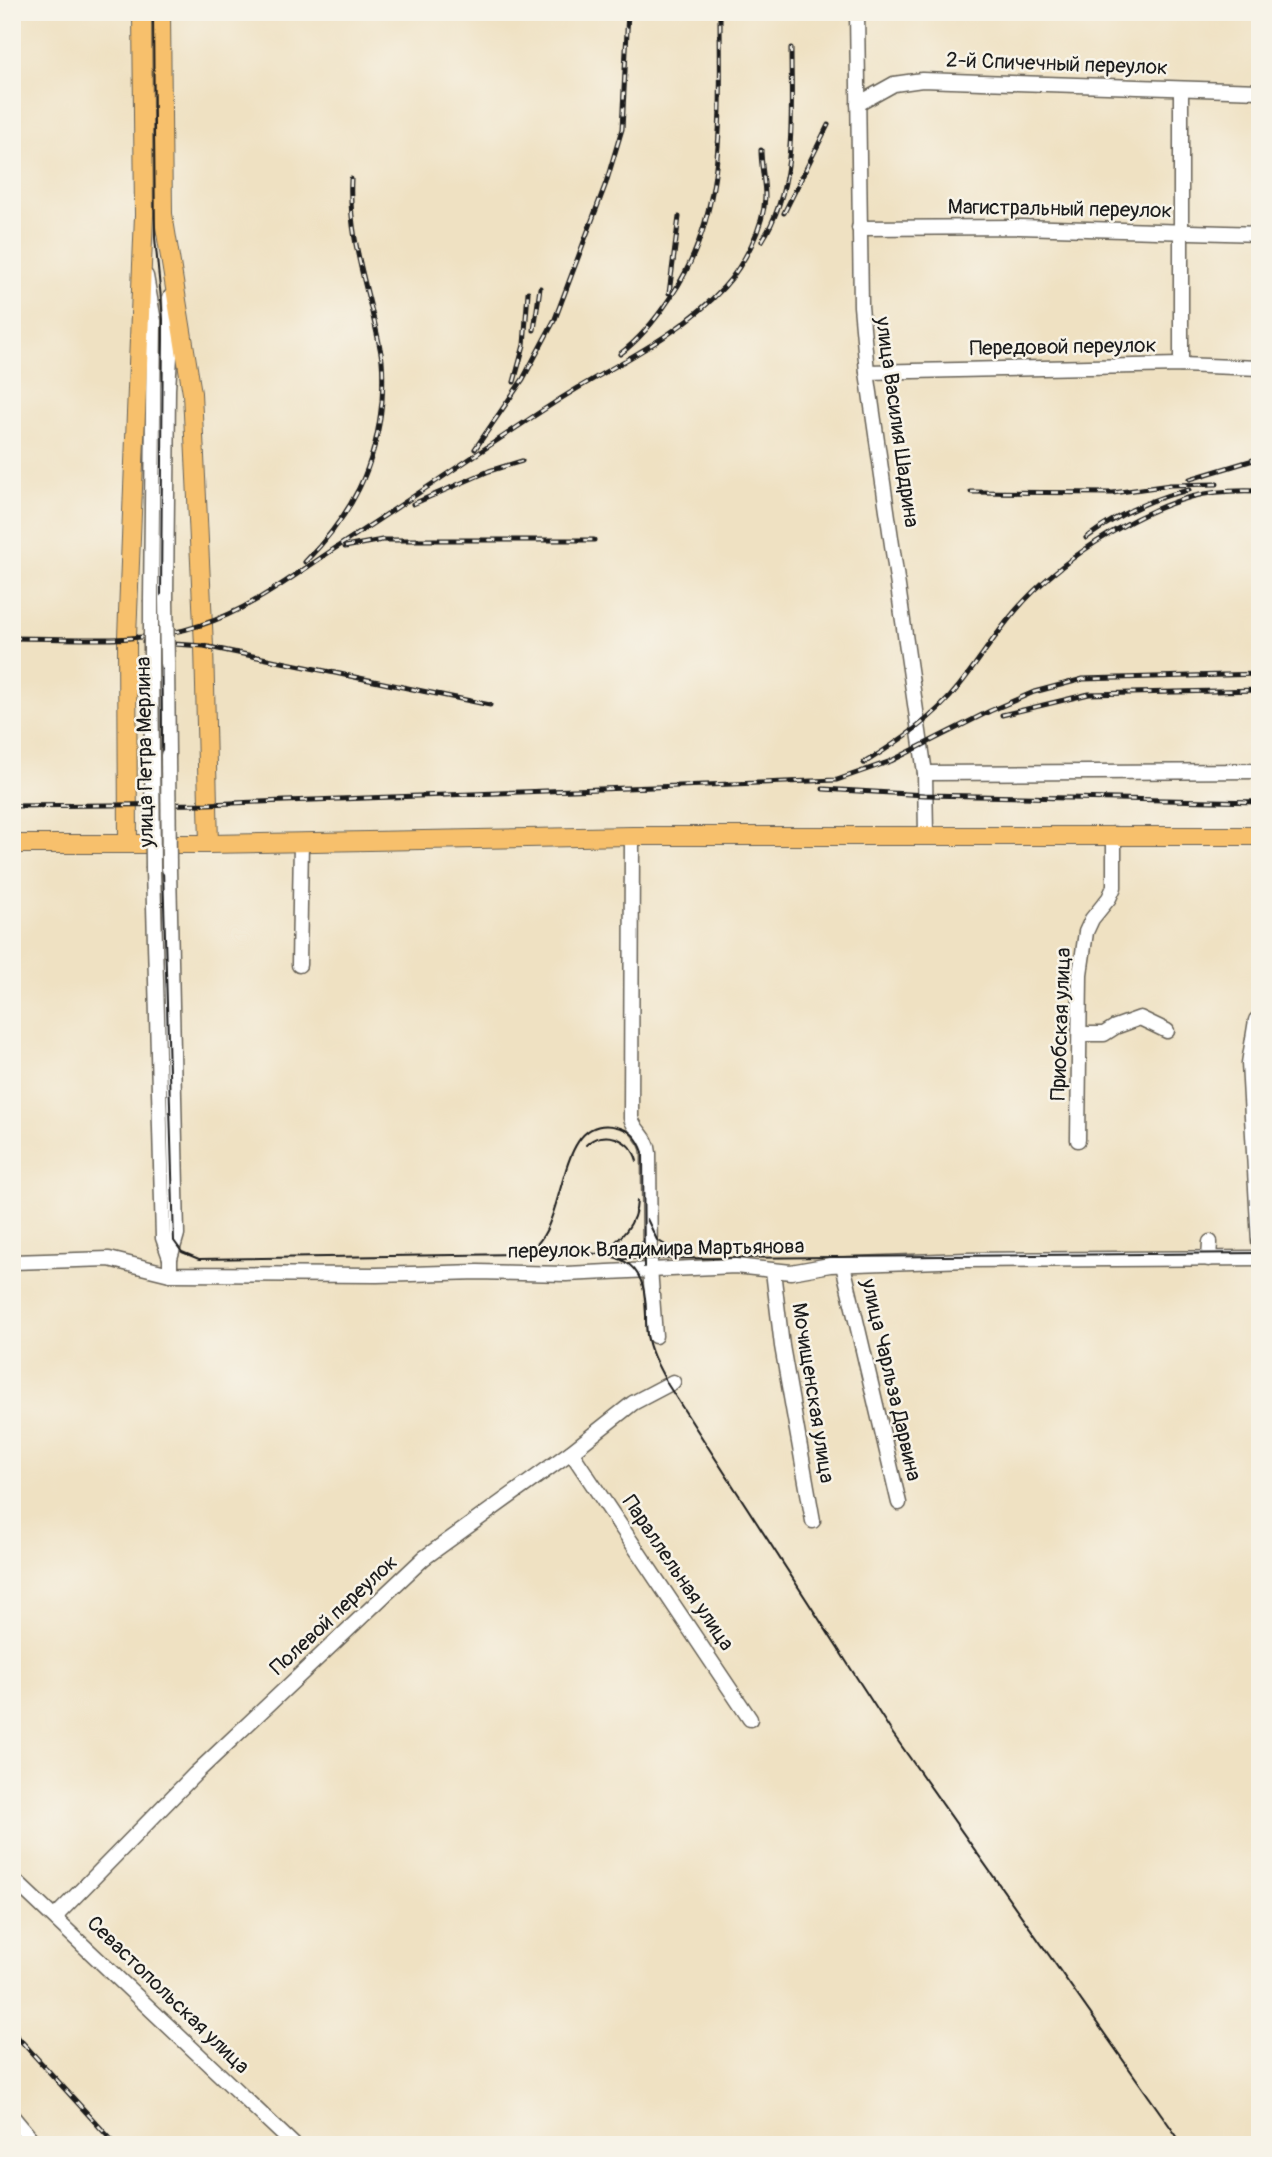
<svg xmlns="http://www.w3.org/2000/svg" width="1272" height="2157" font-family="Pangolin,sans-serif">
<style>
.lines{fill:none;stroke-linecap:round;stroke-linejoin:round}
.minor-casing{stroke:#666156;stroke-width:17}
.major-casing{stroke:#666156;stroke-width:20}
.minor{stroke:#fff;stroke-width:14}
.major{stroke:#f7c06c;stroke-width:18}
.tram{stroke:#1c1c1c;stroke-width:2}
.rail-casing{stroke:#1c1c1c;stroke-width:5}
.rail{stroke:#f7f3e8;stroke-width:2.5;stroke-dasharray:8;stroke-linecap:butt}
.minor-bridge-casing{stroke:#666156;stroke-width:17;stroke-linecap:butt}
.minor-bridge{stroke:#fff;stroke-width:14}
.labels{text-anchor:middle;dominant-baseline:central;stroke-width:5;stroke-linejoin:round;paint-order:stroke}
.street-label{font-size:21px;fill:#1c1c1c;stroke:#f7f3e8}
</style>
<rect width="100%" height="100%" fill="#f7f3e8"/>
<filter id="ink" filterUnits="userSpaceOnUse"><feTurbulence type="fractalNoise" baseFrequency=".0143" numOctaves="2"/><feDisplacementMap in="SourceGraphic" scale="14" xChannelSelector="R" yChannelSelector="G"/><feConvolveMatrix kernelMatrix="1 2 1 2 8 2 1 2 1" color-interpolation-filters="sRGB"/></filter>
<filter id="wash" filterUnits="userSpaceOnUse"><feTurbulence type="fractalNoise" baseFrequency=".00686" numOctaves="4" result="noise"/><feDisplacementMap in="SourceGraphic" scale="28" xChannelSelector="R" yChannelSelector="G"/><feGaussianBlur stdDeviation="1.57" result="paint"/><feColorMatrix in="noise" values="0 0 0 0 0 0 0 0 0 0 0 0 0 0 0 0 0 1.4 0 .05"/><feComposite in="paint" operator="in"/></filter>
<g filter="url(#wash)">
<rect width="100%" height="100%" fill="#efe1c2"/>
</g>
<g filter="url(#ink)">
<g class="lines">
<!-- minor casing -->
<g class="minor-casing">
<g id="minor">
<polyline points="857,12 861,306 867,372 925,773 926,835"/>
<polyline points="858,104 894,84 922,80 1260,91"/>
<polyline points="859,228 1019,227 1260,234"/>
<polyline points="146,276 154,321 151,600"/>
<polyline points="1181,365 1181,89"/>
<polyline points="867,372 1181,365 1260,368"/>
<polyline points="166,600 168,389 171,340 170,297"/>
<polyline points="151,662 152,756"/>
<polyline points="167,663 168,755"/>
<polyline points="925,773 1260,771"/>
<path d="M632,836L631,1118C635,1132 648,1137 649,1153L650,1268L655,1336"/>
<polyline points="153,869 163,1238 170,1258"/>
<polyline points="169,869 177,1234 170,1258 170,1274"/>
<polyline points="299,965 301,842"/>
<polyline points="1256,1020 1249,1063 1259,1242"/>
<polyline points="1080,1034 1104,1034 1115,1027 1140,1018 1167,1031"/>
<polyline points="1078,1140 1080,974 1086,932 1092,919 1109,898 1114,887 1114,834"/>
<polyline points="1209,1259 1210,1242"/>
<polyline points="12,1262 109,1259 170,1274 377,1275 478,1272 566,1274 735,1266 791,1272 830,1265 967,1260 1260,1258"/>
<polyline points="843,1265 899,1503"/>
<polyline points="773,1271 782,1346 813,1521"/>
<polyline points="571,1452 750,1719"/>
<polyline points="12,1878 294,2145"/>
<polyline points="55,1917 195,1774 424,1558 571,1452 633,1403 673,1382"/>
<polyline points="12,2116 36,2145"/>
</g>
</g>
<!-- major casing -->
<g class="major-casing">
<g id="major">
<polyline points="161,12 163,214 192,393 204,646 209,844"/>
<polyline points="128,843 127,637 144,215 142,12"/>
<polyline points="12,844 209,844 632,836 1260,836"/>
</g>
</g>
<!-- minor -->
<use href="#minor" class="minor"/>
<!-- major -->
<use href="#major" class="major"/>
<!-- tram -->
<g class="tram">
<path d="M153,12L155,238L163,319L161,599L163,869L174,1241L182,1252L199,1259L583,1253C616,1254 641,1260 645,1298C647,1310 645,1323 647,1335C650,1353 660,1369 668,1385L893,1734L1183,2145"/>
<path d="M586,1145C603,1128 631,1138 637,1161"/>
<polyline points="647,1219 657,1240 679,1253"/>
<path d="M521,1254C572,1241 550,1110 617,1127C631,1130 638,1138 643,1152L644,1267"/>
<path d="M597,1254C618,1243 636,1227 637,1201"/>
<polyline points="619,1259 1260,1253"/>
</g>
<!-- rail casing -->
<g class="rail-casing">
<g id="rail">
<polyline points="784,213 828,125"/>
<path d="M762,241C798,184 791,113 791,48"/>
<polyline points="669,293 679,217"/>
<polyline points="534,330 540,288"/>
<path d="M620,354C640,339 656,319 670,298C728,214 720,110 720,12"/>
<polyline points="514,382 524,345 528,292"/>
<polyline points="475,449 523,379 555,319 606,183 622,129 628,12"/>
<polyline points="1190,479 1260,458"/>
<polyline points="971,492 1113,493 1170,485 1217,484"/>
<polyline points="413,504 489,471 522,461"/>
<path d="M1086,538C1117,515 1151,498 1189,490"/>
<polyline points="345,547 382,540 594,540"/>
<path d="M305,562C352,514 376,468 382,401C383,384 384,364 380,348C369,290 348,240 351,179"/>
<path d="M12,638C74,638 142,645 201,625C249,610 292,577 334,549C408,501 480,451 554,403C610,366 678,338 724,287C743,266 764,227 765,197C765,182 761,166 761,150"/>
<polyline points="144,642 204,646 490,705"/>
<polyline points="1002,715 1089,694 1260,690"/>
<path d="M864,763C898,742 934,718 959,686C979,661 996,633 1017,609C1058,562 1130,514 1191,497C1213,491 1237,490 1260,491"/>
<polyline points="823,789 925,795 1260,802"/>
<polyline points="12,806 207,804 837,780 891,761 990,711 1034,692 1083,679 1260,674"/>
<polyline points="12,2031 116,2145"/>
</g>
</g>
<!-- rail -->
<use href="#rail" class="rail"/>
<!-- minor-bridge casing -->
<g class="minor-bridge-casing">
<g id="minor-bridge">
<polyline points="151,600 151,662"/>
<polyline points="166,600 167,663"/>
<polyline points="168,755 169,869"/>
<polyline points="152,756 153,869"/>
</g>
</g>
<!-- minor-bridge -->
<use href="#minor-bridge" class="minor-bridge"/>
</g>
</g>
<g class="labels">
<!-- street labels -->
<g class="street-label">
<text transform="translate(1057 64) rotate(2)">2-й Спичечный переулок</text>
<text transform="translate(1060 209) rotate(1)">Магистральный переулок</text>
<text transform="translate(1063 347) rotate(-1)">Передовой переулок</text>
<text transform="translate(897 422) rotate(82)">улица Василия Шадрина</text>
<text transform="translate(145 752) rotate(-91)">улица Петра Мерлина</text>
<text transform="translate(1061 1024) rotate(-88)">Приобская улица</text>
<text transform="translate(656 1249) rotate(-1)">переулок Владимира Мартьянова</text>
<text transform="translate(891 1380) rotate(77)">улица Чарльза Дарвина</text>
<text transform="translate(813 1393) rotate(81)">Мочищенская улица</text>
<text transform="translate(678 1573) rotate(56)">Параллельная улица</text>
<text transform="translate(334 1615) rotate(-43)">Полевой переулок</text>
<text transform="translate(168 1995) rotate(44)">Севастопольская улица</text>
</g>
</g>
<!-- margin -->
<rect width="1272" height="2157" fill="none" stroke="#f7f3e8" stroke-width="42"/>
</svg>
